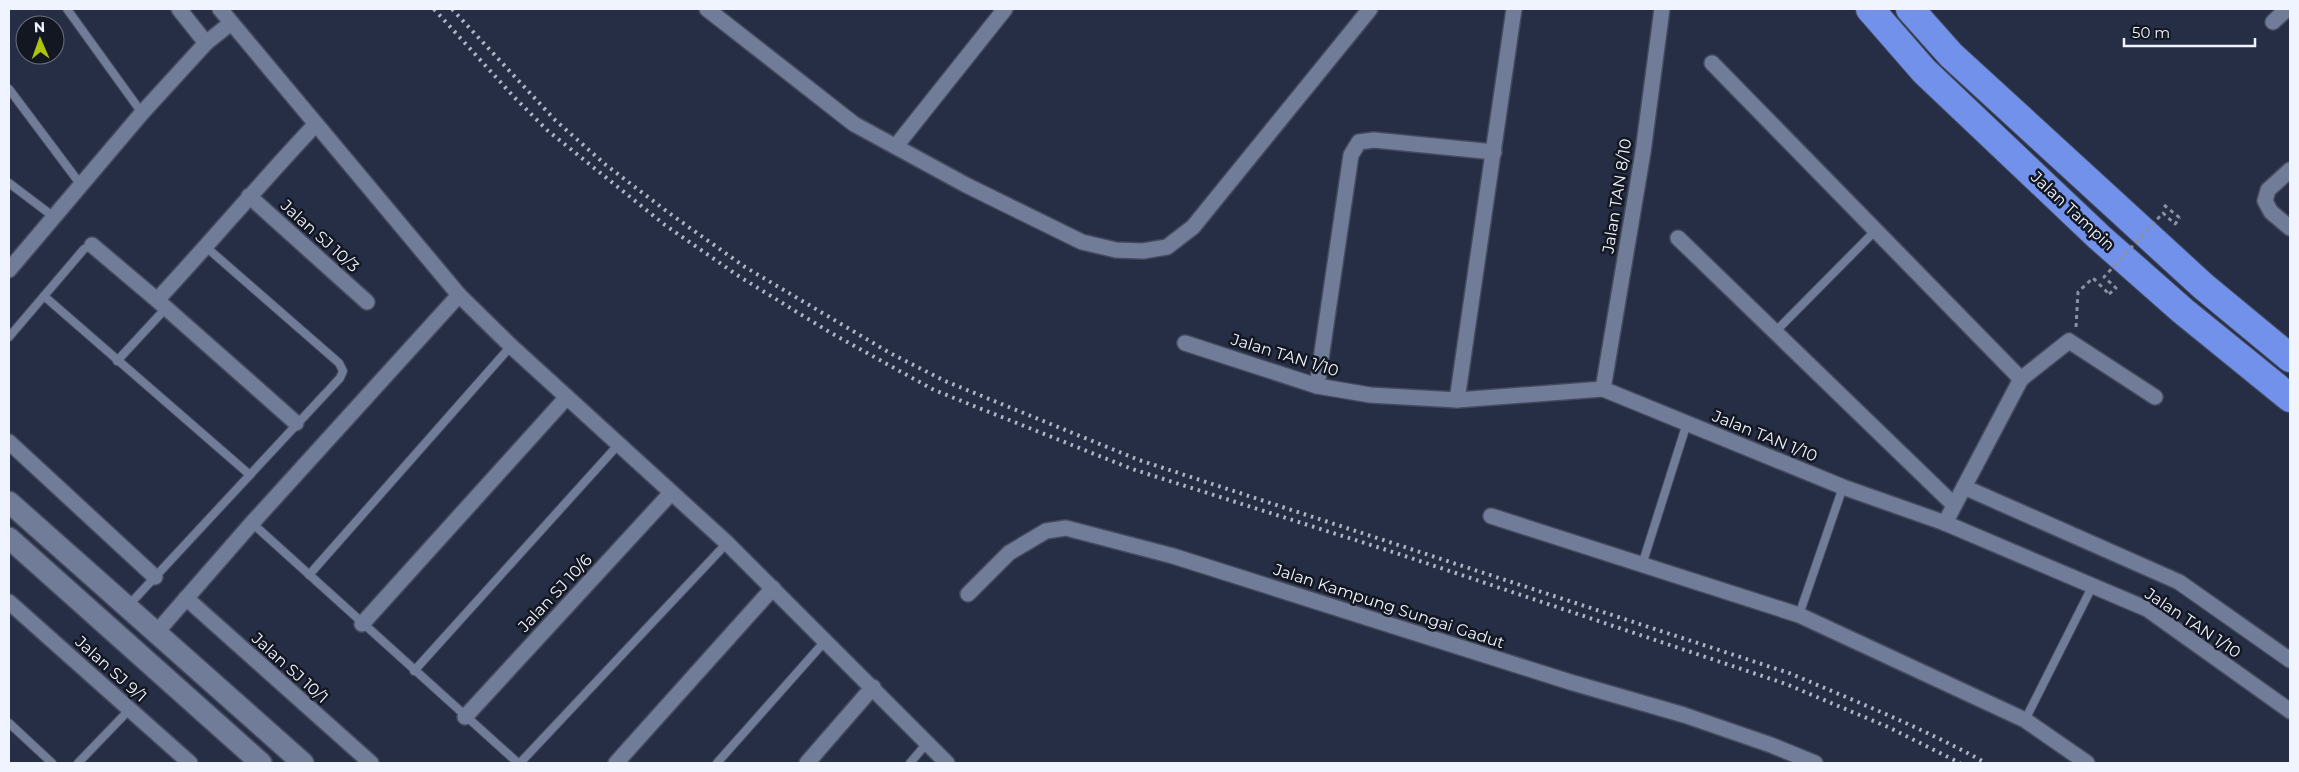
<svg xmlns="http://www.w3.org/2000/svg" width="2299" height="772" font-family="Montserrat,sans-serif">
<style>
.lines{fill:none;stroke-linecap:round;stroke-linejoin:round}
.lane-casing{stroke:#454b5e;stroke-width:10}
.street-casing{stroke:#454b5e;stroke-width:18}
.secondary-casing{stroke:#454b5e;stroke-width:24}
.highway-casing{stroke:#454b5e;stroke-width:30}
.path{stroke:#8a90a1;stroke-width:3;stroke-dasharray:4 4;stroke-linecap:butt}
.lane{stroke:#717c98;stroke-width:8}
.street{stroke:#717c98;stroke-width:15}
.secondary{stroke:#717c98;stroke-width:21}
.highway{stroke:#7191eb;stroke-width:28}
.rail{stroke:#aeb4c2;stroke-width:4;stroke-dasharray:2.5 5;stroke-linecap:butt}
.path-bridge{stroke:#8a90a1;stroke-width:3;stroke-dasharray:4 4;stroke-linecap:butt}
.labels{text-anchor:middle;dominant-baseline:central;stroke-width:5;stroke-linejoin:round;paint-order:stroke}
.street-label{font-size:16px;fill:#f0f4fe;stroke:#131722}
</style>
<rect width="100%" height="100%" fill="#262e46"/>
<g class="lines">
<!-- lane casing -->
<g class="lane-casing">
<g id="lane">
<polyline points="67,9 142,113"/>
<polyline points="9,89 81,185"/>
<polyline points="9,183 54,217"/>
<polyline points="44,296 250,475"/>
<polyline points="1775,332 1876,230"/>
<polyline points="9,337 84,249 92,245"/>
<polyline points="117,361 166,308"/>
<polyline points="252,523 518,763"/>
<polyline points="1642,565 1687,423"/>
<polyline points="309,575 511,346"/>
<polyline points="128,606 340,378 343,371 339,363 206,247"/>
<polyline points="1799,615 1843,487"/>
<polyline points="414,671 618,445"/>
<polyline points="2025,720 2093,585"/>
<polyline points="9,723 52,763"/>
<polyline points="78,763 130,709"/>
<polyline points="520,763 727,543"/>
<polyline points="717,763 826,640"/>
<polyline points="910,763 927,743"/>
</g>
</g>
<!-- street casing -->
<g class="street-casing">
<g id="street">
<polyline points="179,9 206,43"/>
<polyline points="220,9 459,295 511,346 727,543 947,763"/>
<polyline points="707,9 854,124 966,185 1082,242 1116,250 1143,251 1167,247 1193,227 1370,9"/>
<polyline points="2273,22 2287,9"/>
<polyline points="1712,63 2021,379 1945,523"/>
<polyline points="896,146 1005,9"/>
<polyline points="2290,170 2268,190 2265,201 2271,212 2290,228"/>
<polyline points="249,196 367,302"/>
<polyline points="1678,238 1954,505"/>
<polyline points="92,245 157,300 296,423"/>
<polyline points="9,270 142,113 206,43 231,23"/>
<path d="M157,300C211,242 261,182 315,125"/>
<polyline points="1185,343 1317,386 1370,395 1457,400 1603,389 1843,487 1945,523 2147,609 2290,711"/>
<polyline points="2021,379 2069,341 2155,397"/>
<polyline points="1317,386 1351,155 1359,142 1374,140 1494,152"/>
<polyline points="1603,389 1643,152 1662,9"/>
<polyline points="1457,400 1514,9"/>
<polyline points="9,442 155,577"/>
<polyline points="1964,487 2179,582 2290,660"/>
<polyline points="1491,516 1799,615 2025,720 2087,763"/>
<polyline points="968,594 1009,553 1046,531 1066,528 1173,556 1570,682 1684,715 1771,745 1815,763"/>
<polyline points="186,598 371,763"/>
<polyline points="9,602 190,763"/>
<polyline points="362,624 567,397"/>
<polyline points="156,633 252,523 459,295"/>
<polyline points="465,717 671,493"/>
<polyline points="616,763 773,588"/>
<polyline points="807,763 873,687"/>
</g>
</g>
<!-- secondary casing -->
<g class="secondary-casing">
<g id="secondary">
<polyline points="9,502 303,763"/>
<polyline points="9,538 261,763"/>
</g>
</g>
<!-- highway casing -->
<g class="highway-casing">
<g id="highway">
<polyline points="1870,9 1924,71 2099,237 2183,311 2290,398"/>
<polyline points="1910,9 1951,55 2203,286 2290,358"/>
</g>
</g>
<!-- path -->
<g class="path">
<polyline points="2164,205 2180,218"/>
<polyline points="2076,327 2078,292 2093,278 2109,294"/>
</g>
<!-- lane -->
<use href="#lane" class="lane"/>
<!-- street -->
<use href="#street" class="street"/>
<!-- secondary -->
<use href="#secondary" class="secondary"/>
<!-- highway -->
<use href="#highway" class="highway"/>
<!-- rail -->
<g class="rail">
<polyline points="434,9 514,97 547,130 665,225 740,277 831,333 934,390 1132,469 1396,553 1786,684 1888,727 1960,763"/>
<path d="M452,9L555,120L606,165L669,213L745,267L890,353L945,381L1139,460L1789,673C1855,701 1923,728 1986,763"/>
</g>
<!-- path-bridge -->
<polyline class="path-bridge" points="2109,294 2116,288 2104,277 2163,213 2175,224 2180,218"/>
</g>
<g class="labels">
<!-- street labels -->
<g class="street-label">
<text transform="translate(1617 196) rotate(-81)">Jalan TAN 8/10</text>
<text transform="translate(2073 211) rotate(43)">Jalan Tampin</text>
<text transform="translate(320 236) rotate(42)">Jalan SJ 10/3</text>
<text transform="translate(1285 355) rotate(17)">Jalan TAN 1/10</text>
<text transform="translate(1765 436) rotate(22)">Jalan TAN 1/10</text>
<text transform="translate(555 593) rotate(-47)">Jalan SJ 10/6</text>
<text transform="translate(1389 606) rotate(18)">Jalan Kampung Sungai Gadut</text>
<text transform="translate(2193 623) rotate(34)">Jalan TAN 1/10</text>
<text transform="translate(290 668) rotate(42)">Jalan SJ 10/1</text>
<text transform="translate(111 669) rotate(42)">Jalan SJ 9/1</text>
</g>
</g>
<!-- border -->
<rect width="2299" height="772" fill="none" stroke="#f0f4fe" stroke-width="20"/>
<!-- north arrow -->
<g transform="translate(40 40) rotate(358)"><circle r="24" fill="#131722" stroke="#6b6f7a"/>
<path d="M0-4L9 19L0 12L-9 19Z" fill="#aec50a"/>
<text y="-8" font-size="14" font-weight="bold" text-anchor="middle" fill="#f0f4fe">N</text>
</g>
<!-- scale -->
<path d="M2124 38v8h131v-8" fill="none" stroke="#f0f4fe" stroke-width="2.5"/>
<text x="2132" y="38" font-size="15" fill="#f0f4fe" stroke="#131722" stroke-width="4" paint-order="stroke">50 m</text>
</svg>
